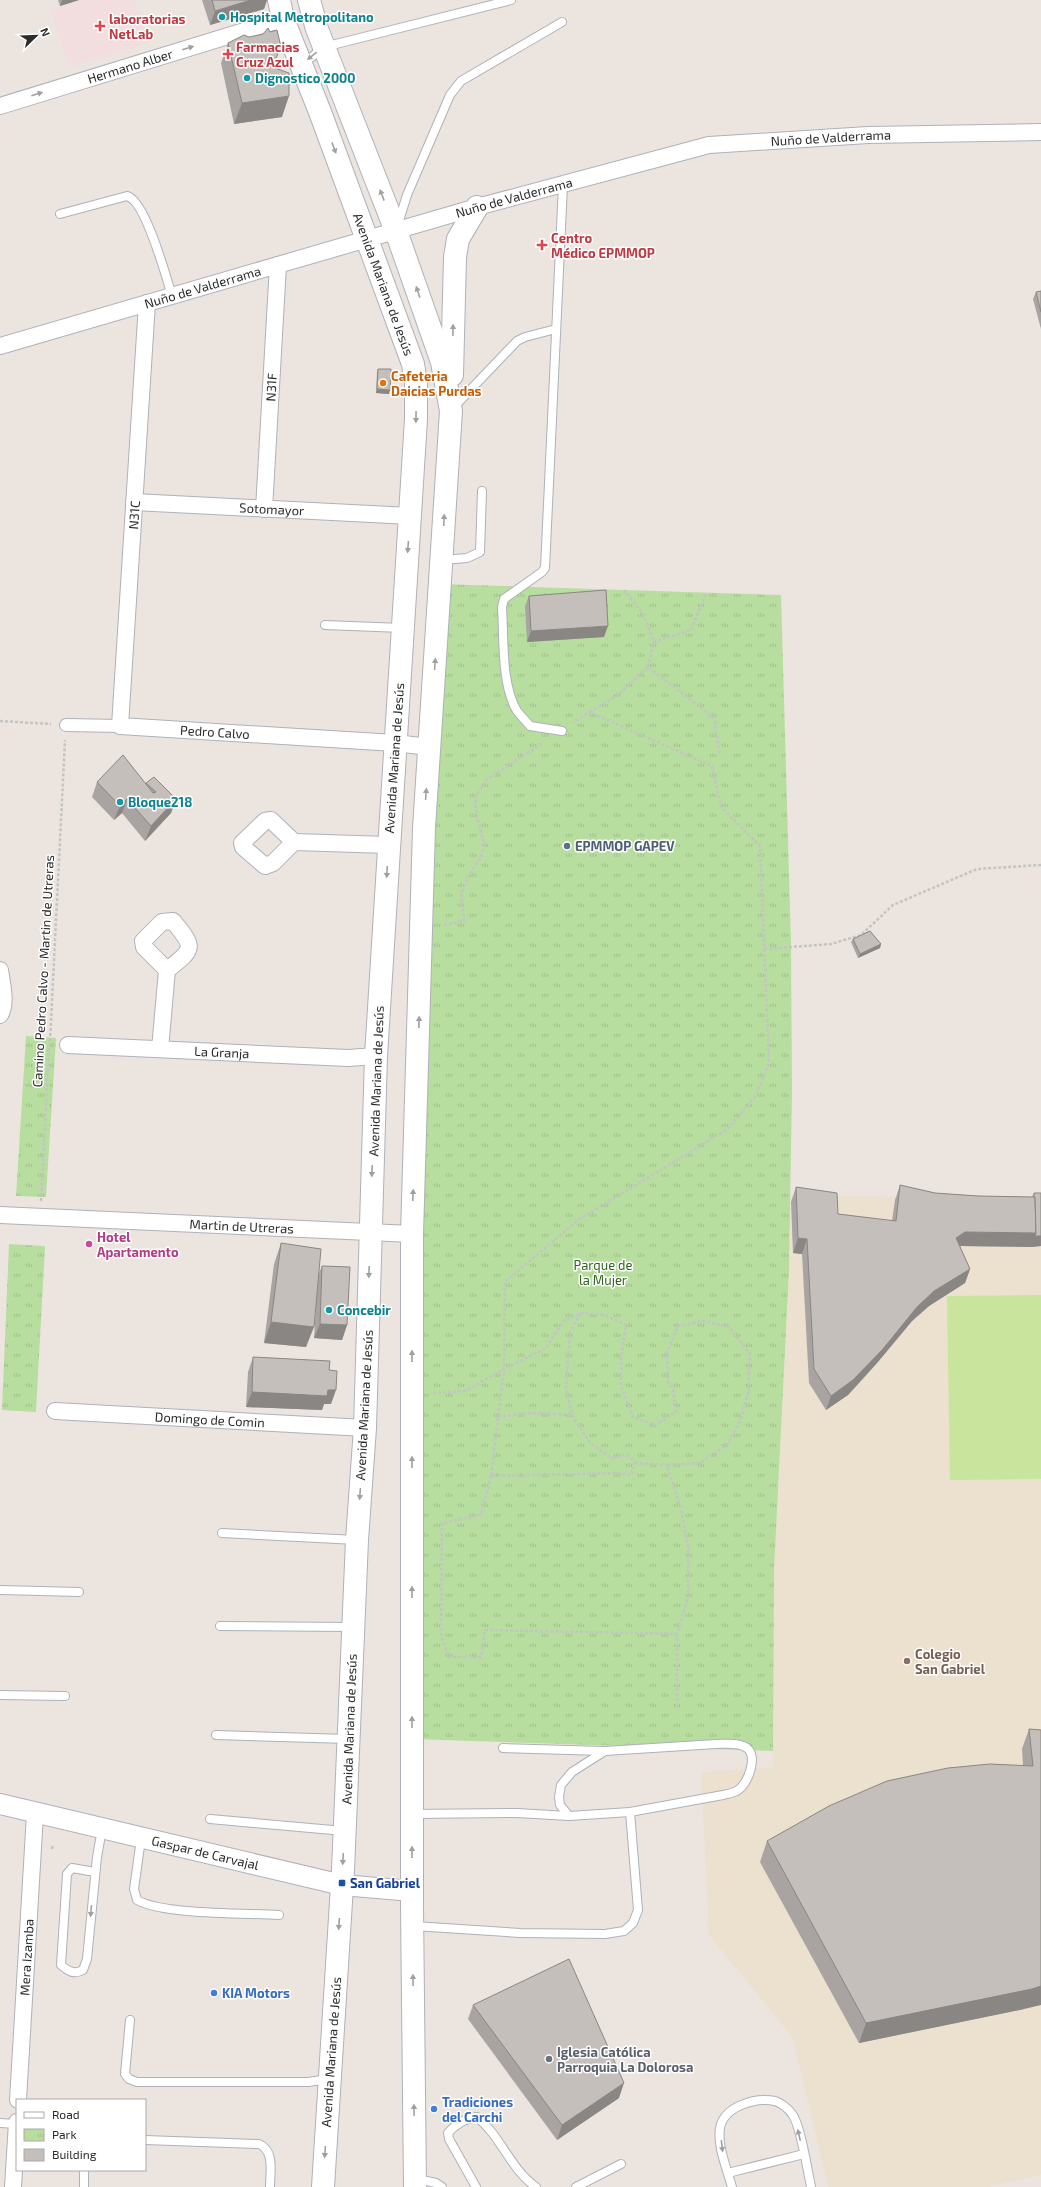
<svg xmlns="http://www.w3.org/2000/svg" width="1041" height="2187" font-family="'Exo 2',sans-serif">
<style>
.education{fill:#ece1cf}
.medical{fill:#f2dddf}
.park{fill:url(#park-tufts)}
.pitch{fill:#c9e49c}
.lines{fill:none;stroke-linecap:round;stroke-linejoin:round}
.service-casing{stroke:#afb1ba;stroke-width:10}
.pedestrian-casing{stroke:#afb1ba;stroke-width:14}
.minor-casing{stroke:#afb1ba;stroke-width:18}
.tertiary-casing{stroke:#afb1ba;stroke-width:22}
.secondary-casing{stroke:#afb1ba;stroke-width:24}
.path{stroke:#c4c4c4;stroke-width:2.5;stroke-dasharray:3 2;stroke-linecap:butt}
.service{stroke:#fff;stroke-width:8}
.pedestrian{stroke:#fff;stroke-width:12}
.minor{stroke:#fff;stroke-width:16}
.tertiary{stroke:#fff;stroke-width:20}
.secondary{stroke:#fff;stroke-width:22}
.wall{fill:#a9a4a1}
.shaded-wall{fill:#898683}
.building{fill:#c4bfbb;stroke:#898683}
.oneway{fill:#a0a0a0}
.culture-dot{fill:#0f9aa8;stroke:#fff;stroke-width:1.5}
.health-dot{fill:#e0444e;stroke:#fff;stroke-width:1.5}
.food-dot{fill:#e8710a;stroke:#fff;stroke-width:1.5}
.service-dot{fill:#5c6f8a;stroke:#fff;stroke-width:1.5}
.hotel-dot{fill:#d1479c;stroke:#fff;stroke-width:1.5}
.education-dot{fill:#8d6e63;stroke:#fff;stroke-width:1.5}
.transit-dot{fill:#1a4fb4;stroke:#fff;stroke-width:1.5}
.shop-dot{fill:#3f7fe0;stroke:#fff;stroke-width:1.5}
.worship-dot{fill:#6b7280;stroke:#fff;stroke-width:1.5}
.labels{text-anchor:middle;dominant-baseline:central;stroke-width:3;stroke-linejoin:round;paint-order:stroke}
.culture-label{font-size:13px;font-weight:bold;fill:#0d838f;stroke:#fff;text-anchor:start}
.health-label{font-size:13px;font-weight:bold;fill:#be3a42;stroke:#fff;text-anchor:start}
.street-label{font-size:13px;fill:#2b2b2b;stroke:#fff}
.food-label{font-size:13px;font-weight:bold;fill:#c56008;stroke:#fff;text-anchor:start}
.service-label{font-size:13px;font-weight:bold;fill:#4e5e75;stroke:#fff;text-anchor:start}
.hotel-label{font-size:13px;font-weight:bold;fill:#b23c85;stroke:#fff;text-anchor:start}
.park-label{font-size:13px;fill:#316320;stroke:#fff}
.education-label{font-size:13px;font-weight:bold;fill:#785e54;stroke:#fff;text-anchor:start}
.transit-label{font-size:13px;font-weight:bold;fill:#164399;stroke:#fff;text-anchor:start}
.shop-label{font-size:13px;font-weight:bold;fill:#366cbe;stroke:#fff;text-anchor:start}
.worship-label{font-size:13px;font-weight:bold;fill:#5b616d;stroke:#fff;text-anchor:start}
</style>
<defs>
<pattern id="park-tufts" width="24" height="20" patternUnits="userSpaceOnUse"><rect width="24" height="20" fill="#b7de9f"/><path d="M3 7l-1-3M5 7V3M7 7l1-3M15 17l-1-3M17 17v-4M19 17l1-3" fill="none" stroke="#9ebf89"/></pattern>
</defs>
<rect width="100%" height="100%" fill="#ece5df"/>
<!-- education -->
<polygon class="education" points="791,1195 1041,1199 1041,2175 987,2187 828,2187 793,2038 709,1935 701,1772 773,1767 774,1571 789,1269"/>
<!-- medical -->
<polygon class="medical" points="79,0 134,0 149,43 70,67 50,9"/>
<!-- park -->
<g class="park">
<polygon points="440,584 781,595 791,943 792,1091 789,1269 774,1571 773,1751 412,1739 412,1395"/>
<polygon points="26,1036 56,1038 46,1197 16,1196"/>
<polygon points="9,1244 45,1246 36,1412 2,1410"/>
</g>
<!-- pitch -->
<polygon class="pitch" points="1041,1295 1041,1479 950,1480 947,1296"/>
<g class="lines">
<!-- service casing -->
<g class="service-casing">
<g id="service">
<polyline points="303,64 324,47 511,0"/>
<path d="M60,214L127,196C145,200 166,276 172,296"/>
<polyline points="398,224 407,195 450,95 461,81 562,22"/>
<polyline points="453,408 517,341 525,337 556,329"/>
<polyline points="442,560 467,558 480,552 482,491"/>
<polyline points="325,625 402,628"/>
<path d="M562,731L530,726C526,721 521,716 517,711C501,685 504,637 502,607L504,599L542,572L545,568L563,185"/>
<polyline points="222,1533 356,1540"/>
<polyline points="0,1590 79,1592"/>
<polyline points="220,1626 352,1627"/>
<polyline points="0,1695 65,1696"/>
<polyline points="216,1735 348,1739"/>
<path d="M716,1744C725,1744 739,1742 747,1748C758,1757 748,1784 738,1790C734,1793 727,1794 723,1795L630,1812L569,1816L560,1805L559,1797L561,1785L572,1772L605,1751Z"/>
<polyline points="503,1748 604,1751"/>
<polyline points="412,1814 517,1813 569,1816"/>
<polyline points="210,1819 344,1831"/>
<path d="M141,1839L134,1889L137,1900C164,1915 245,1913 279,1915"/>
<path d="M95,1872L72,1868L67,1874L61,1965C68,1971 74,1975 83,1970L87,1959L97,1857L102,1829"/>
<polyline points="414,1926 520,1933 605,1934 624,1931 633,1923 638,1910 630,1812"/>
<polyline points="130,2020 125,2074 129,2079 137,2082 308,2082 329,2079"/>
<polyline points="0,2123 17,2124"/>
<path d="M145,2140L259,2144C275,2151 270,2172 270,2187"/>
<polyline points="728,2173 804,2154"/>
<polyline points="417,2179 436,2183 442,2187"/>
<polyline points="84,2187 84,2170"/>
<path d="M476,2187L449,2139L448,2133C456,2124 466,2118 477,2117C501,2136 510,2169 536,2187"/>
<polyline points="576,2187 621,2164"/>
<path d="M732,2187C727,2169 717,2146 720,2128C724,2106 756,2097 775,2101C781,2103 789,2109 792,2114C800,2123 808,2172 811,2187"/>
</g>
</g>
<!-- pedestrian casing -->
<g class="pedestrian-casing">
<polyline id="pedestrian" points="66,725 120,726"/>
</g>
<!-- minor casing -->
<g class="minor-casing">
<g id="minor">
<path id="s1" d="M0,106L283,19"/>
<path id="s2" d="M147,303L120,726L395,743L429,747"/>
<path id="s3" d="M0,346L477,207L709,145L868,135L1041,132"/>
<path id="s4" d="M134,502L410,516"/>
<path id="s5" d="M264,509L278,265"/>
<polyline points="294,842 271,820 265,821 242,843 243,847 265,866 273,863 294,842 388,845"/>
<path d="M0,970C2,983 7,1004 0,1015"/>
<path id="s6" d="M68,1045L348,1058L376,1056"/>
<path d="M160,1049L167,970C196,948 194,947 173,921L162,922L143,941L144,947L167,970"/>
<path id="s7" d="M0,1215L412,1234"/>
<path id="s8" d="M55,1411L365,1428"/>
<path id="s9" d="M18,2100L35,1814"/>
<polyline points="13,2187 17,2122"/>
</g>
</g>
<!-- tertiary casing -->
<g class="tertiary-casing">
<g id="tertiary">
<path id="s10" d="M0,1804L342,1885L412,1891"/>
</g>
</g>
<!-- secondary casing -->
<g class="secondary-casing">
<g id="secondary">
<path id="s11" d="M279,0L283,19L320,112L413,364L416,383V419L376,1056L365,1428L357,1540L343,1870L323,2187"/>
<polyline points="309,0 317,29 396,231 442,362 451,411 424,828 412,1234 412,1906 415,2187"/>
<polyline points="452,375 455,257 458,239 477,207"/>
</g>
</g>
<!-- path -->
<g class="path">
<polyline points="624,590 643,614 654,642"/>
<polyline points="648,667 654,642 691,630 706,593"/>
<polyline points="590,712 619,694 648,667 714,718 720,756"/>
<polyline points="0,721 51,724"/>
<polyline points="444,925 464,921 461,895 468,877 481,857 484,843 477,817 475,798 486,780 544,742"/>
<polyline points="764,949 831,944 861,935 893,905 977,869 1041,865"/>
<polyline points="50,1041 65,740"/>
<polyline points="41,1201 49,1046"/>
<polyline points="433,1393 465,1391 504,1369 505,1282 578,1220 728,1129 756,1095 769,1063 760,846 721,807 712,766 589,712 573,723"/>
<polyline points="498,1417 530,1413 572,1415"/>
<polyline points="635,1463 667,1465"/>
<polyline points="491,1476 481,1515 442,1523 441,1636 449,1657 481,1657 485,1630 677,1634 688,1598 688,1546 681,1509 667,1465 700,1463 728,1444 741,1418 748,1393 750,1354 729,1327 704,1321 678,1326 667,1353 668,1382 673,1389 676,1412 655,1425 633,1417 621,1386 621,1357 626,1325 604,1315 581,1313 563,1322 546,1348 504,1369 491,1476 616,1473 631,1475 635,1463 627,1455 612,1458 590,1443 572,1415 566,1388 570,1331 581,1313"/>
<polyline points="677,1706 677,1634"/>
<polyline points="52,1849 53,1844"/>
</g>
<!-- service -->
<use href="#service" class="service"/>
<!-- pedestrian -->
<use href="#pedestrian" class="pedestrian"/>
<!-- minor -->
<use href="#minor" class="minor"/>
<!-- tertiary -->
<use href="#tertiary" class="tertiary"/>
<!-- secondary -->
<use href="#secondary" class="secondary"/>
</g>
<!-- wall -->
<g class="wall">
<polygon points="58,0 79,0 60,6"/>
<polygon points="202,0 267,0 264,9 210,25"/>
<polygon points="228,43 273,68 282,117 234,124 221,63"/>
<polygon points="1041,291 1041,329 1033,299 1036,292"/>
<polygon points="378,369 389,394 376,393 377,372"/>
<polygon points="529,596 604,637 527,642 525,606"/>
<polygon points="97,782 146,784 146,783 176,799 171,813 145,841 122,813 114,820 92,797"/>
<polygon points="853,939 881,944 880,948 858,958 851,942"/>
<polygon points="900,1185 935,1193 978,1196 1032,1197 1034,1193 1041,1193 1041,1246 1031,1247 960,1246 970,1269 965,1283 929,1306 912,1321 877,1363 848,1395 826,1410 809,1383 802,1254 793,1253 791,1202 796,1187 838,1214 892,1221 895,1200"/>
<polygon points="281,1243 318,1276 322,1266 347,1325 342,1340 314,1338 316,1304 306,1347 264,1343 274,1264"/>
<polygon points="253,1357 329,1370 331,1404 324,1404 322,1410 246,1407 248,1372"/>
<polygon points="1029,1729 1041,1730 1024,2009 859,2043 760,1862 767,1841 1023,1765 1022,1749"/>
<polygon points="473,2005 619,2098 557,2140 468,2019"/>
</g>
<!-- shaded-wall -->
<g class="shaded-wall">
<polygon points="62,0 79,0 60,6"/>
<polygon points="251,0 267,0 264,9 210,25 215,11"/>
<polygon points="289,96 282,117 234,124 242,103"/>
<polygon points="377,389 390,390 389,394 376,393"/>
<polygon points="608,626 604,637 527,642 531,631"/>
<polygon points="127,799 122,813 114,820 120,806"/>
<polygon points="176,799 171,813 145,841 151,826"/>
<polygon points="881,944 880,948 858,958 860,954"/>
<polygon points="965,1232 1036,1233 1041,1236 1041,1246 1031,1247 960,1246 956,1238"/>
<polygon points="798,1238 807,1239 802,1254 793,1253"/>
<polygon points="970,1269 965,1283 929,1306 912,1321 877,1363 848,1395 826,1410 831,1396 917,1307 934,1291"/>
<polygon points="271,1322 314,1327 306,1347 264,1343"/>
<polygon points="320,1324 347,1325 342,1340 314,1338"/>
<polygon points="328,1390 336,1390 331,1404 324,1404 322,1410 246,1407 252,1392"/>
<polygon points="1041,1986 1041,2005 1024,2009 859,2043 866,2023"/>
<polygon points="624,2083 619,2098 557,2140 562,2125"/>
</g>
<!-- building -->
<g class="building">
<polygon points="212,0 251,0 215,11"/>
<polygon points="268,28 270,32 277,30 281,47 272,67 289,73 289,96 242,103 228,43 244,35 249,37 263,34"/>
<polygon points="1041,291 1041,312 1036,292"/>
<polygon points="378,369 391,369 390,390 377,389"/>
<polygon points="606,590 608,626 531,631 529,596"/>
<polygon points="123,755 153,793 156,792 146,783 154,777 176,799 151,826 127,799 120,806 97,782"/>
<polygon points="870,931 881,944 860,954 853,939"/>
<polygon points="900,1185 935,1193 978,1196 1035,1197 1036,1233 965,1232 956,1238 970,1269 934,1291 917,1307 883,1349 853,1380 831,1396 814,1369 807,1239 798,1238 796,1187 837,1193 838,1214 896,1221"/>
<polygon points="1034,1193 1041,1193 1041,1236 1035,1236 1036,1233 1035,1197 1034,1197"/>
<polygon points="281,1243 321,1249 314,1327 271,1322"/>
<polygon points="322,1266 350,1267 347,1325 320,1324"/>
<polygon points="253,1357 330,1361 329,1370 337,1371 336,1390 328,1390 327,1396 252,1392"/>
<polygon points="1029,1729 1041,1730 1041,1986 1032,1989 866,2023 767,1841 829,1806 887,1781 948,1768 990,1764 1033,1766"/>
<polygon points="569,1959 624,2083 562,2125 473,2005"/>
</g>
<!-- one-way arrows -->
<defs><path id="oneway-solid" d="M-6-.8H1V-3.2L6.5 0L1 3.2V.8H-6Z"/></defs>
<g class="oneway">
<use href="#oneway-solid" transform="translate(188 48) rotate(-17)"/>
<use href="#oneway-solid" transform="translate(312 56) rotate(141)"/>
<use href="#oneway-solid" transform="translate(37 94) rotate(-17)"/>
<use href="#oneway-solid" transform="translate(334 148) rotate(70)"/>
<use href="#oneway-solid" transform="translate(382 195) rotate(-111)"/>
<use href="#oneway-solid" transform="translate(418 292) rotate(-109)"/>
<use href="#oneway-solid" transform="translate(453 330) rotate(-89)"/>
<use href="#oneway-solid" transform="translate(416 417) rotate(91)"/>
<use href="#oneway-solid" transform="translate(444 520) rotate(-87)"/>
<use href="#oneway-solid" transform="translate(408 547) rotate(94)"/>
<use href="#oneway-solid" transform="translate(435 664) rotate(-86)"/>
<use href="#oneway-solid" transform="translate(426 794) rotate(-86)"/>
<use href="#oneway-solid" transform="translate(387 872) rotate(93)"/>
<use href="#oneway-solid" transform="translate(419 1022) rotate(-88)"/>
<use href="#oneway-solid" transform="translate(372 1171) rotate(92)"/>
<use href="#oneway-solid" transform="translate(413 1195) rotate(-88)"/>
<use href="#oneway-solid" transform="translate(369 1272) rotate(92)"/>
<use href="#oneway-solid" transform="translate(412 1356) rotate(-90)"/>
<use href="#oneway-solid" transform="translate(412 1462) rotate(-90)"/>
<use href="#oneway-solid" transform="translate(360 1494) rotate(94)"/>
<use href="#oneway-solid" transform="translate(412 1592) rotate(-90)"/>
<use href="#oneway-solid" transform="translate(412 1722) rotate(-90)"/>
<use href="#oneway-solid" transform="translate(412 1852) rotate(-90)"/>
<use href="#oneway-solid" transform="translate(343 1859) rotate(93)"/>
<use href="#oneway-solid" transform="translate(91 1911) rotate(95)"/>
<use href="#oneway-solid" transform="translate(339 1924) rotate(94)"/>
<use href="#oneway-solid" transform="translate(413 1980) rotate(-91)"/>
<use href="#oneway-solid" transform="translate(414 2110) rotate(-91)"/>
<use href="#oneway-solid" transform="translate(799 2135) rotate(-103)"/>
<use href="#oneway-solid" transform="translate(722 2146) rotate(83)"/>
<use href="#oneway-solid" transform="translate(325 2152) rotate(94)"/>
</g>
<!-- markers -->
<g class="culture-dot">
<circle cx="222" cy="17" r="4"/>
<circle cx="247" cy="78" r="4"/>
<circle cx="120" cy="802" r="4"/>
<circle cx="329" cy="1310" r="4"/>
</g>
<g class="health-dot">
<path d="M98 20h4v4h4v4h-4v4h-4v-4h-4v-4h4z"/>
<path d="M226 48h4v4h4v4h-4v4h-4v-4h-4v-4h4z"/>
<path d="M540 239h4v4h4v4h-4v4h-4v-4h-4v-4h4z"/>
</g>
<circle class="food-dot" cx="383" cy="383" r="4"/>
<circle class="service-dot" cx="567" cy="846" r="4"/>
<circle class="hotel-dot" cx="89" cy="1244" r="4"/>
<circle class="education-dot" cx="907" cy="1661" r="4"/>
<rect class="transit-dot" x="338" y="1879" width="8" height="8" rx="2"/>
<g class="shop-dot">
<circle cx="214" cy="1993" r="4"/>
<circle cx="434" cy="2109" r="4"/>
</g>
<circle class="worship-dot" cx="549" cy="2059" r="4"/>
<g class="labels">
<!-- culture labels -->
<g class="culture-label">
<text x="230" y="17">Hospital Metropolitano</text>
<text x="255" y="78">Dignostico 2000</text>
<text x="128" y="802">Bloque218</text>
<text x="337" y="1310">Concebir</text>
</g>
<!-- health labels -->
<g class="health-label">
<text x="109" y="19">laboratorias<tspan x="109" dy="15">NetLab</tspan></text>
<text x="236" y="47">Farmacias<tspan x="236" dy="15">Cruz Azul</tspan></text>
<text x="551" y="238">Centro<tspan x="551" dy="15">Médico EPMMOP</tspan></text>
</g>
<!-- street labels -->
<g class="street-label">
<text stroke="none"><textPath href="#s1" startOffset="136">Hermano Alber</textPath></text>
<text stroke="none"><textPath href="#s3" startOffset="859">Nuño de Valderrama</textPath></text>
<text stroke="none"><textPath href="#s3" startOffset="535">Nuño de Valderrama</textPath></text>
<text stroke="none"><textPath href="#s11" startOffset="303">Avenida Mariana de Jesús</textPath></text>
<text stroke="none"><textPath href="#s3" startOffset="211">Nuño de Valderrama</textPath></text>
<text stroke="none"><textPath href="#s5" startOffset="122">N31F</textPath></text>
<text stroke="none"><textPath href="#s4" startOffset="138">Sotomayor</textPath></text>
<text transform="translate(134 515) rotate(-86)">N31C</text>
<text stroke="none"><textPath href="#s2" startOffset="519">Pedro Calvo</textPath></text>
<text transform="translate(394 758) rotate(-86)">Avenida Mariana de Jesús</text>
<text transform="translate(43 971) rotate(-87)">Camino Pedro Calvo - Martin de Utreras</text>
<text stroke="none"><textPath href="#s6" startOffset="154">La Granja</textPath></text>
<text transform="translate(376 1081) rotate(-88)">Avenida Mariana de Jesús</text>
<text stroke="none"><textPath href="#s7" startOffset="242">Martin de Utreras</textPath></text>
<text transform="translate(364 1405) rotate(-87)">Avenida Mariana de Jesús</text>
<text stroke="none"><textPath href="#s8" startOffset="155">Domingo de Comin</textPath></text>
<text transform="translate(349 1729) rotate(-88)">Avenida Mariana de Jesús</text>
<text stroke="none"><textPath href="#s10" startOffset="211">Gaspar de Carvajal</textPath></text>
<text stroke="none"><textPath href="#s9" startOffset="143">Mera Izamba</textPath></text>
<text transform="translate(331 2052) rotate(-86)">Avenida Mariana de Jesús</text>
</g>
<!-- food labels -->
<g class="food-label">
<text x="391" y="376">Cafeteria<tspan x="391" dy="15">Daicias Purdas</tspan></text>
</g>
<!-- service labels -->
<g class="service-label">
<text x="575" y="846">EPMMOP GAPEV</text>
</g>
<!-- hotel labels -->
<g class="hotel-label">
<text x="97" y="1237">Hotel<tspan x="97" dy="15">Apartamento</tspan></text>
</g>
<!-- park labels -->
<g class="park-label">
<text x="603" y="1265">Parque de<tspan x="603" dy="15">la Mujer</tspan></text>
</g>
<!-- education labels -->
<g class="education-label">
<text x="915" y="1654">Colegio<tspan x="915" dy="15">San Gabriel</tspan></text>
</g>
<!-- transit labels -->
<g class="transit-label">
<text x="350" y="1883">San Gabriel</text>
</g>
<!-- shop labels -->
<g class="shop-label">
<text x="222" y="1993">KIA Motors</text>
<text x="442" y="2102">Tradiciones<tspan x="442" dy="15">del Carchi</tspan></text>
</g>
<!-- worship labels -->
<g class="worship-label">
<text x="557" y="2052">Iglesia Católica<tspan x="557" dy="15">Parroquia La Dolorosa</tspan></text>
</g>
</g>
<!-- legend -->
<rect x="16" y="2099" width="130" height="72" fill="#ffffff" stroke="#aaaaaa"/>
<rect x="24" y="2112" width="20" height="6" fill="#ffffff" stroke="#aaaaaa"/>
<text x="52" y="2119" font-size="12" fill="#2b2b2b">Road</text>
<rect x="24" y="2129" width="20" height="12" fill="url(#park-tufts)" stroke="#aaaaaa"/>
<text x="52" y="2139" font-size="12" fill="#2b2b2b">Park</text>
<rect x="24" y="2149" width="20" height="12" fill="#c4bfbb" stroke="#aaaaaa"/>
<text x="52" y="2159" font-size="12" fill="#2b2b2b">Building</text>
<!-- north arrow -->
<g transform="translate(36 36) rotate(67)" stroke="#ffffff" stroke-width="3" paint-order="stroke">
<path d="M0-3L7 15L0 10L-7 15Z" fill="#2b2b2b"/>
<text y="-6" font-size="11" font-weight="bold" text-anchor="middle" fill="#2b2b2b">N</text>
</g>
</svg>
